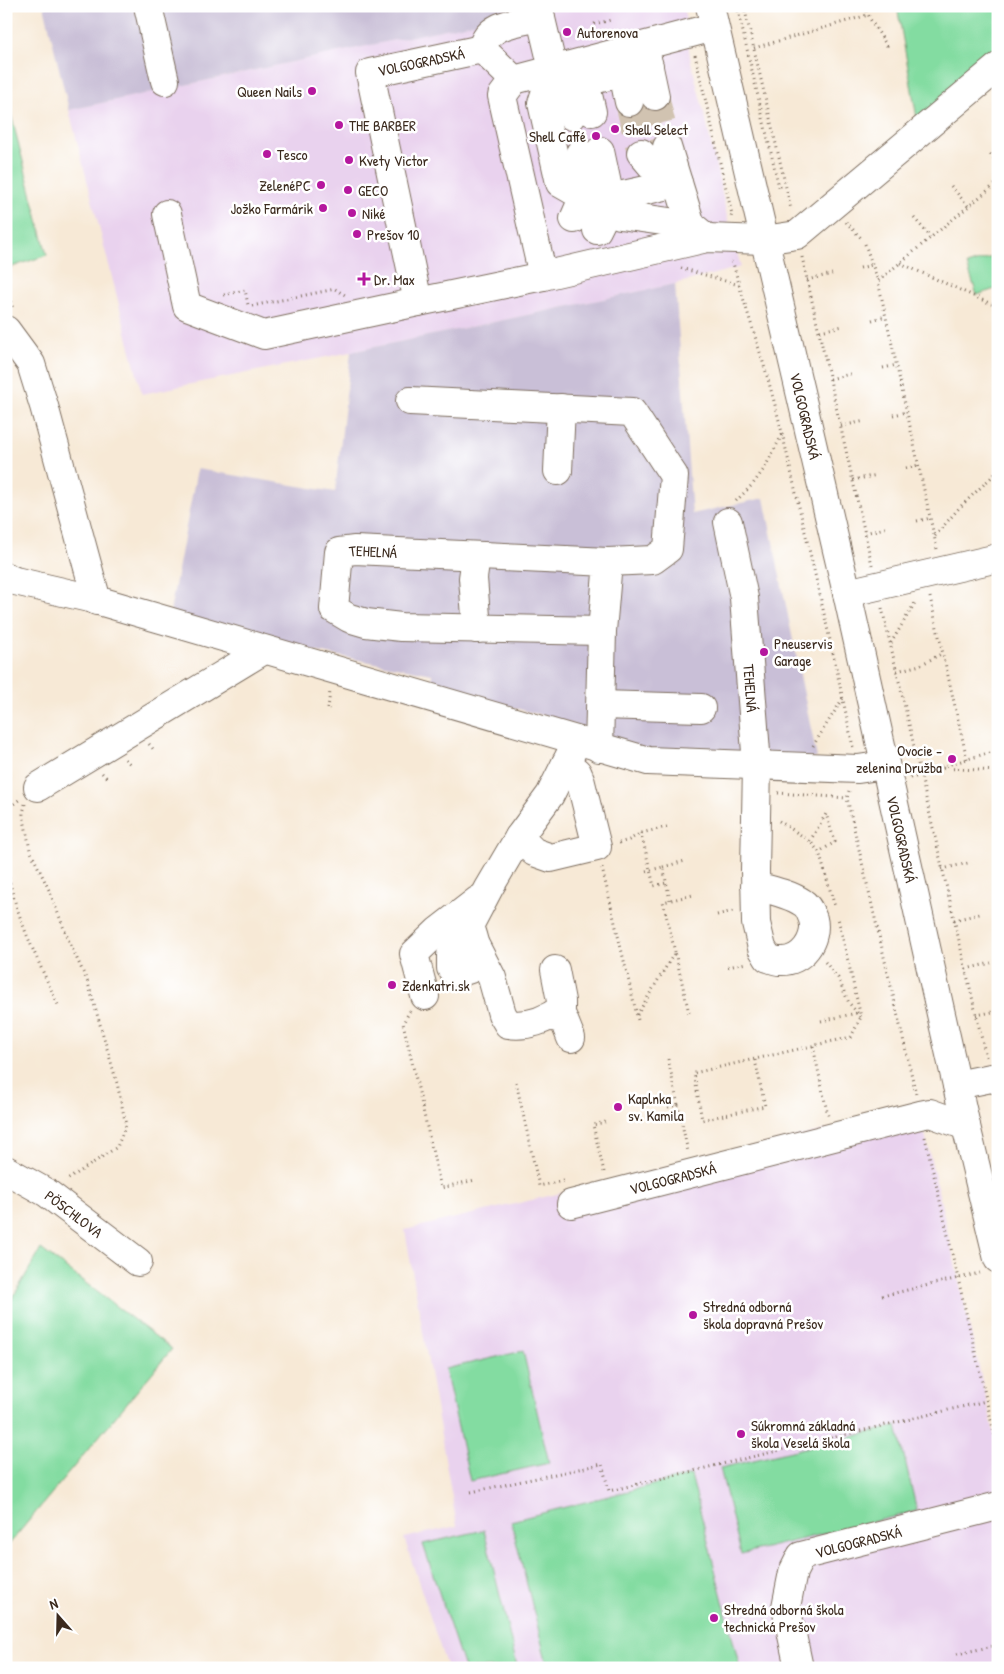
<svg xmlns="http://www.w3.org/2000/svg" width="1004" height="1674" font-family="'Patrick Hand',sans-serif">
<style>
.built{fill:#e9d2ee}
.industrial{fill:#c9bfd7}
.green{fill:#83dca1;stroke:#5f8360}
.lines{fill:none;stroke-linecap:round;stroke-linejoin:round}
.minor-tunnel{stroke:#d1c3b1;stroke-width:28;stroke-dasharray:28 14;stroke-linecap:butt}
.minor-casing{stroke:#7d6d5e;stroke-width:30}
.path{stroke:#7d6d5e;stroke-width:3;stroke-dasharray:1 4;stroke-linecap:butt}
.minor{stroke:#fff;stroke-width:28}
.poi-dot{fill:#b5179e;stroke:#fff;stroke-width:2}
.labels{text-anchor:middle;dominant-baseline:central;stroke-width:5;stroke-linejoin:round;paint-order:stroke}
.poi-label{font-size:15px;fill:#3b2a1e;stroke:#fff;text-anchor:start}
.street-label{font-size:15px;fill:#3b2a1e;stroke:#fff}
</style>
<rect width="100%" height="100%" fill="#fff"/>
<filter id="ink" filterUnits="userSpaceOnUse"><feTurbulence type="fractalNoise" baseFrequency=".02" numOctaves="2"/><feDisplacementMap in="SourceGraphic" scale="10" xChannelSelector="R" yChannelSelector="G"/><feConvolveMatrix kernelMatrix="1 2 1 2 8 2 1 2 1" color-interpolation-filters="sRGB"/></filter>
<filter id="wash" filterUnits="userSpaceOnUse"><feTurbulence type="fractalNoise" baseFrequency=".0096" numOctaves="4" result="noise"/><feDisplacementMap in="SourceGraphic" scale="20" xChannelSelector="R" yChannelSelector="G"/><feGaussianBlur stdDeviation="1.12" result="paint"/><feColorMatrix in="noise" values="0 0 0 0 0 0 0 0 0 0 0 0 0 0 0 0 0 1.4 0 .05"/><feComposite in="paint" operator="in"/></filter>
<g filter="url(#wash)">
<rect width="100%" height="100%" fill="#f7e9d6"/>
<!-- built -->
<g class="built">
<polygon points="504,6 684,6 690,58 705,116 727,216 741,267 675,284 351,352 142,394 69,110 505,16"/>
<polygon points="919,1108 998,1450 998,1668 447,1668 404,1538 457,1526 405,1230"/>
</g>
<!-- industrial -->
<g class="industrial">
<polygon points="44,6 504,6 506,16 69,110"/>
<polygon points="675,284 692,514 764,498 817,758 656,753 556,719 432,686 432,674 168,623 197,469 335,492 351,352"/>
</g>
<!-- green -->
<g class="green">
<polygon points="897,6 998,6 998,70 920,135"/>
<polygon points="6,95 47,255 6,269"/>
<polygon points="998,255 998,288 977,295 967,265"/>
<polygon points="41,1249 172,1349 6,1548 6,1309"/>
<polygon points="523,1351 549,1463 470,1481 445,1369"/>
<polygon points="897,1426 917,1511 741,1554 720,1468"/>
<polygon points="691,1475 740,1668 548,1668 511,1521"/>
<polygon points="484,1530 516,1662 518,1668 464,1668 423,1544"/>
</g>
</g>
<g filter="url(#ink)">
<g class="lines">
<!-- minor-tunnel -->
<g class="minor-tunnel">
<polyline points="655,96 667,147"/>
<polyline points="629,102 641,153"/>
</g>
<!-- minor casing -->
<g class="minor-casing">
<g id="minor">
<polyline points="148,6 165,81"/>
<polyline points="538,6 553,69 542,103 560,183 607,210 620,215 691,225"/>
<path id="s1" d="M710,6L847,593L966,1126L998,1259"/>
<polyline points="714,27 514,80 502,96 543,276 707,238 764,240 797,235 998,67"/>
<path d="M482,49C487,23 519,22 541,17"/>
<polyline points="645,49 655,96"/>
<polyline points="561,69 572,116"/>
<polyline points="623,73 629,102"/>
<polyline points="514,80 482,49 370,73 418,302 543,276"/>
<polyline points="585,82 592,112"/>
<polyline points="565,87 649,66"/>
<polyline points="667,147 691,225 702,234"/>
<polyline points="580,153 589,200"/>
<polyline points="641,153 662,178"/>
<polyline points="610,198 678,183"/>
<polyline points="167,214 187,306 264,335 418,302"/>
<polyline points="574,219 584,196"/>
<polyline points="597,230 607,210 610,198 600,151"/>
<polyline points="6,330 31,364 44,406 97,601"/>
<polyline points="410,401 632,412 674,476 668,549 653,560 608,562"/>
<polyline points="558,471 561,408"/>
<path id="s2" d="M728,522L744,598L757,765L755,870L756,923L762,948L768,958C772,959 776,961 779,961C802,963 818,939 813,919C811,914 808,906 803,903C790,894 771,890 755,886"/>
<polyline points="476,557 473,578 477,629"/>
<polyline points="6,577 15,581 89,598 648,761 858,769 885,765"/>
<polyline points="847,593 998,558"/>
<polyline points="601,705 701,708"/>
<path id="s3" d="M599,748L602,631L401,627L366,623L349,618L334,609L339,552L355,550L608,562L602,631"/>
<polyline points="38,787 264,650"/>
<polyline points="519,837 534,852 551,858 597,847 580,779 577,772 566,763"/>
<path d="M469,926C475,944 479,952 470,969L461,972H455L451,968V955L469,926L489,888L519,837L550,795L577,741"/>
<path d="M476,947L492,978L502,1014L508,1024C527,1027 546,1020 561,1009V1001L555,970"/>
<polyline points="425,996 414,954 438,931 478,900"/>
<polyline points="551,1017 563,1018 571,1038"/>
<polyline points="957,1085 991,1078 998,1080"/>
<path id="s4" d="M6,1170L47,1193L138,1262"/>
<path id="s5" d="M571,1204L920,1115L930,1113L966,1126"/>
<path id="s6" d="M799,1668L786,1607L793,1572L801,1556L998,1506"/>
</g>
</g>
<!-- path -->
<g class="path">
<polyline points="674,6 677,15"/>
<polyline points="737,6 779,187 778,191"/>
<polyline points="744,6 791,209"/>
<polyline points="865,6 870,19 887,46 885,49"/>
<polyline points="594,24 611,20"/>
<polyline points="754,48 868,15"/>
<polyline points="695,55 732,214 731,217"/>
<polyline points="990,154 998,163"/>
<polyline points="951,186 968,206"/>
<polyline points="914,218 931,237"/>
<polyline points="846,222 861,238"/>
<polyline points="865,244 878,281"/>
<polyline points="802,257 872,565"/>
<path d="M731,262L733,263C744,304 758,343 769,383C783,432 793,482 805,532C822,603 838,675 853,747"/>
<polyline points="900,263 998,307"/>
<polyline points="681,268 739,285"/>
<polyline points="860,268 872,265"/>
<polyline points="807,280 832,274"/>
<polyline points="6,287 13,309"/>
<polyline points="224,295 245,290 248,305"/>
<polyline points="252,306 335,289 345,295"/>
<polyline points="872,320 886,316"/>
<polyline points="820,331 843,326"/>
<polyline points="883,368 897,365"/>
<polyline points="830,379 854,373"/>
<polyline points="893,415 907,412"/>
<polyline points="841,426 865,421"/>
<polyline points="906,468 919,465"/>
<polyline points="853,480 877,475"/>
<polyline points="736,501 753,484 764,469 782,435"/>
<polyline points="917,521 931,518"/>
<polyline points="865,533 889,527"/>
<polyline points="935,536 959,508 998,471"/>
<polyline points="937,549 878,281 998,182"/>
<polyline points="930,597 967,759"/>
<polyline points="882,608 986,1057"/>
<polyline points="891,643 916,601"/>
<polyline points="897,671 920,665 943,653"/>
<polyline points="328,709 330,691"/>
<polyline points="149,744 154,750"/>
<polyline points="813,746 843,698"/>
<polyline points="125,759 130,764"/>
<polyline points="941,767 998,750"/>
<polyline points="919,769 935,768"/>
<polyline points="102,773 107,778"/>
<polyline points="910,778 921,776 938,768 998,771"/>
<polyline points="849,791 847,798 916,1094"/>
<polyline points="778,793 847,798"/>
<polyline points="25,804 23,814 30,850 49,890 68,939 88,983 117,1083 126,1125 117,1147 67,1180"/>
<polyline points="6,810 20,799"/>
<polyline points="779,821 810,841 819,852 835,907"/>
<polyline points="641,833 654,886 666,883"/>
<polyline points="810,841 826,814 835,842 819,852"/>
<polyline points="619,843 629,840 641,833 667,827"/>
<polyline points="995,855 998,854"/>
<path d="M6,858C10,907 39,962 59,1007"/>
<polyline points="663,867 685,861"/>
<polyline points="602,868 638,1020"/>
<polyline points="942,869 968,863"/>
<polyline points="646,871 663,867 670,900"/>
<polyline points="717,915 733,911"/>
<polyline points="954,920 980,914"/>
<polyline points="675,952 663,902 693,895"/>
<polyline points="825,962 838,978 849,1003 861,1017 838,918"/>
<polyline points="728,967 746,963"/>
<polyline points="966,969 991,963"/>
<polyline points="410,1011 403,1023 441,1188 475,1180"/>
<polyline points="637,1015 675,952 689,1013"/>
<polyline points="976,1015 998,1011"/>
<polyline points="821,1021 857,1013"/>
<polyline points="813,1046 828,1116"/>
<polyline points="668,1059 678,1105"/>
<polyline points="755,1060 765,1106 702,1120 694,1073 851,1037 861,1017"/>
<polyline points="516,1082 539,1186 563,1181"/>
<polyline points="668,1107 678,1105 688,1152"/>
<polyline points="925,1137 998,1450"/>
<polyline points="604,1172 593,1125 605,1122"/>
<polyline points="882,1296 980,1273"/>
<polyline points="471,1492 602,1464 609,1491 986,1401"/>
<polyline points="957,1654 998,1645"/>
</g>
<!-- minor -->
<use href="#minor" class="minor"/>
</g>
</g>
<!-- markers -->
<g class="poi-dot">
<circle cx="567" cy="32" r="5"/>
<circle cx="312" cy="91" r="5"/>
<circle cx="339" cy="125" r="5"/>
<circle cx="615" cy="129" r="5"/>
<circle cx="596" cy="136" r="5"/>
<circle cx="267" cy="154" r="5"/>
<circle cx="349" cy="160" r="5"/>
<circle cx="321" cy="185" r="5"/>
<circle cx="348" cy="190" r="5"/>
<circle cx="323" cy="208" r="5"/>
<circle cx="352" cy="213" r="5"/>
<circle cx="357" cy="234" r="5"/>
<path d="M361.5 271.5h5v5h5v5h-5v5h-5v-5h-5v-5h5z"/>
<circle cx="764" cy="652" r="5"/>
<circle cx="952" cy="759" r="5"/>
<circle cx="392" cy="985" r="5"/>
<circle cx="618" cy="1107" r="5"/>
<circle cx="693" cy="1315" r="5"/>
<circle cx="741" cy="1434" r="5"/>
<circle cx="714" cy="1618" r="5"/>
</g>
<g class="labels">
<!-- poi labels -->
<g class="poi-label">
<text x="577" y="32">Autorenova</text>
<text x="302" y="91" text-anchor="end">Queen Nails</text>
<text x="349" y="125">THE BARBER</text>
<text x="625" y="129">Shell Select</text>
<text x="586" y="136" text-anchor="end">Shell Caffé</text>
<text x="277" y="154">Tesco</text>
<text x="359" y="160">Kvety Victor</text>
<text x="311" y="185" text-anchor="end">ZelenéPC</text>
<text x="358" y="190">GECO</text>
<text x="313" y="208" text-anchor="end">Jožko Farmárik</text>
<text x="362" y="213">Niké</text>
<text x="367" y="234">Prešov 10</text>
<text x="374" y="279">Dr. Max</text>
<text x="774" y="643">Pneuservis<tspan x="774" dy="17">Garage</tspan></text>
<text x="942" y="750" text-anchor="end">Ovocie -<tspan x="942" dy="17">zelenina Družba</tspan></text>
<text x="402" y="985">Zdenkatri.sk</text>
<text x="628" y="1098">Kaplnka<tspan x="628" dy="17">sv. Kamila</tspan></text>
<text x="703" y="1306">Stredná odborná<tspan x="703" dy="17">škola dopravná Prešov</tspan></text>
<text x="751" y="1425">Súkromná základná<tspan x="751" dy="17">škola Veselá škola</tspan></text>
<text x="724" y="1609">Stredná odborná škola<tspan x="724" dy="17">technická Prešov</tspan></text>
</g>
<!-- street labels -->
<g class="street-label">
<text transform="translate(421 62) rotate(-12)">VOLGOGRADSKÁ</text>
<text stroke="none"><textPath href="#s1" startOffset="421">VOLGOGRADSKÁ</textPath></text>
<text stroke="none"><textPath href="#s3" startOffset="480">TEHELNÁ</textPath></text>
<text stroke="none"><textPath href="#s2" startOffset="168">TEHELNÁ</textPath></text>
<text stroke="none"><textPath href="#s1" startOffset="855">VOLGOGRADSKÁ</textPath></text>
<text stroke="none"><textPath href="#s5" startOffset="105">VOLGOGRADSKÁ</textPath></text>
<text stroke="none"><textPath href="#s4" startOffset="81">PÖSCHLOVA</textPath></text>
<text stroke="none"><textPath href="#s6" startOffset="175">VOLGOGRADSKÁ</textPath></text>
</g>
</g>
<!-- margin -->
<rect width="1004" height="1674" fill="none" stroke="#fff" stroke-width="25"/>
<!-- north arrow -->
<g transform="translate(58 1616) rotate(340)" stroke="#ffffff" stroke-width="4" paint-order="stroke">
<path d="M0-4L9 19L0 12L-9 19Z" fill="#3b2a1e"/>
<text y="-8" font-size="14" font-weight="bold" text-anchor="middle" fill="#3b2a1e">N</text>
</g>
</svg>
